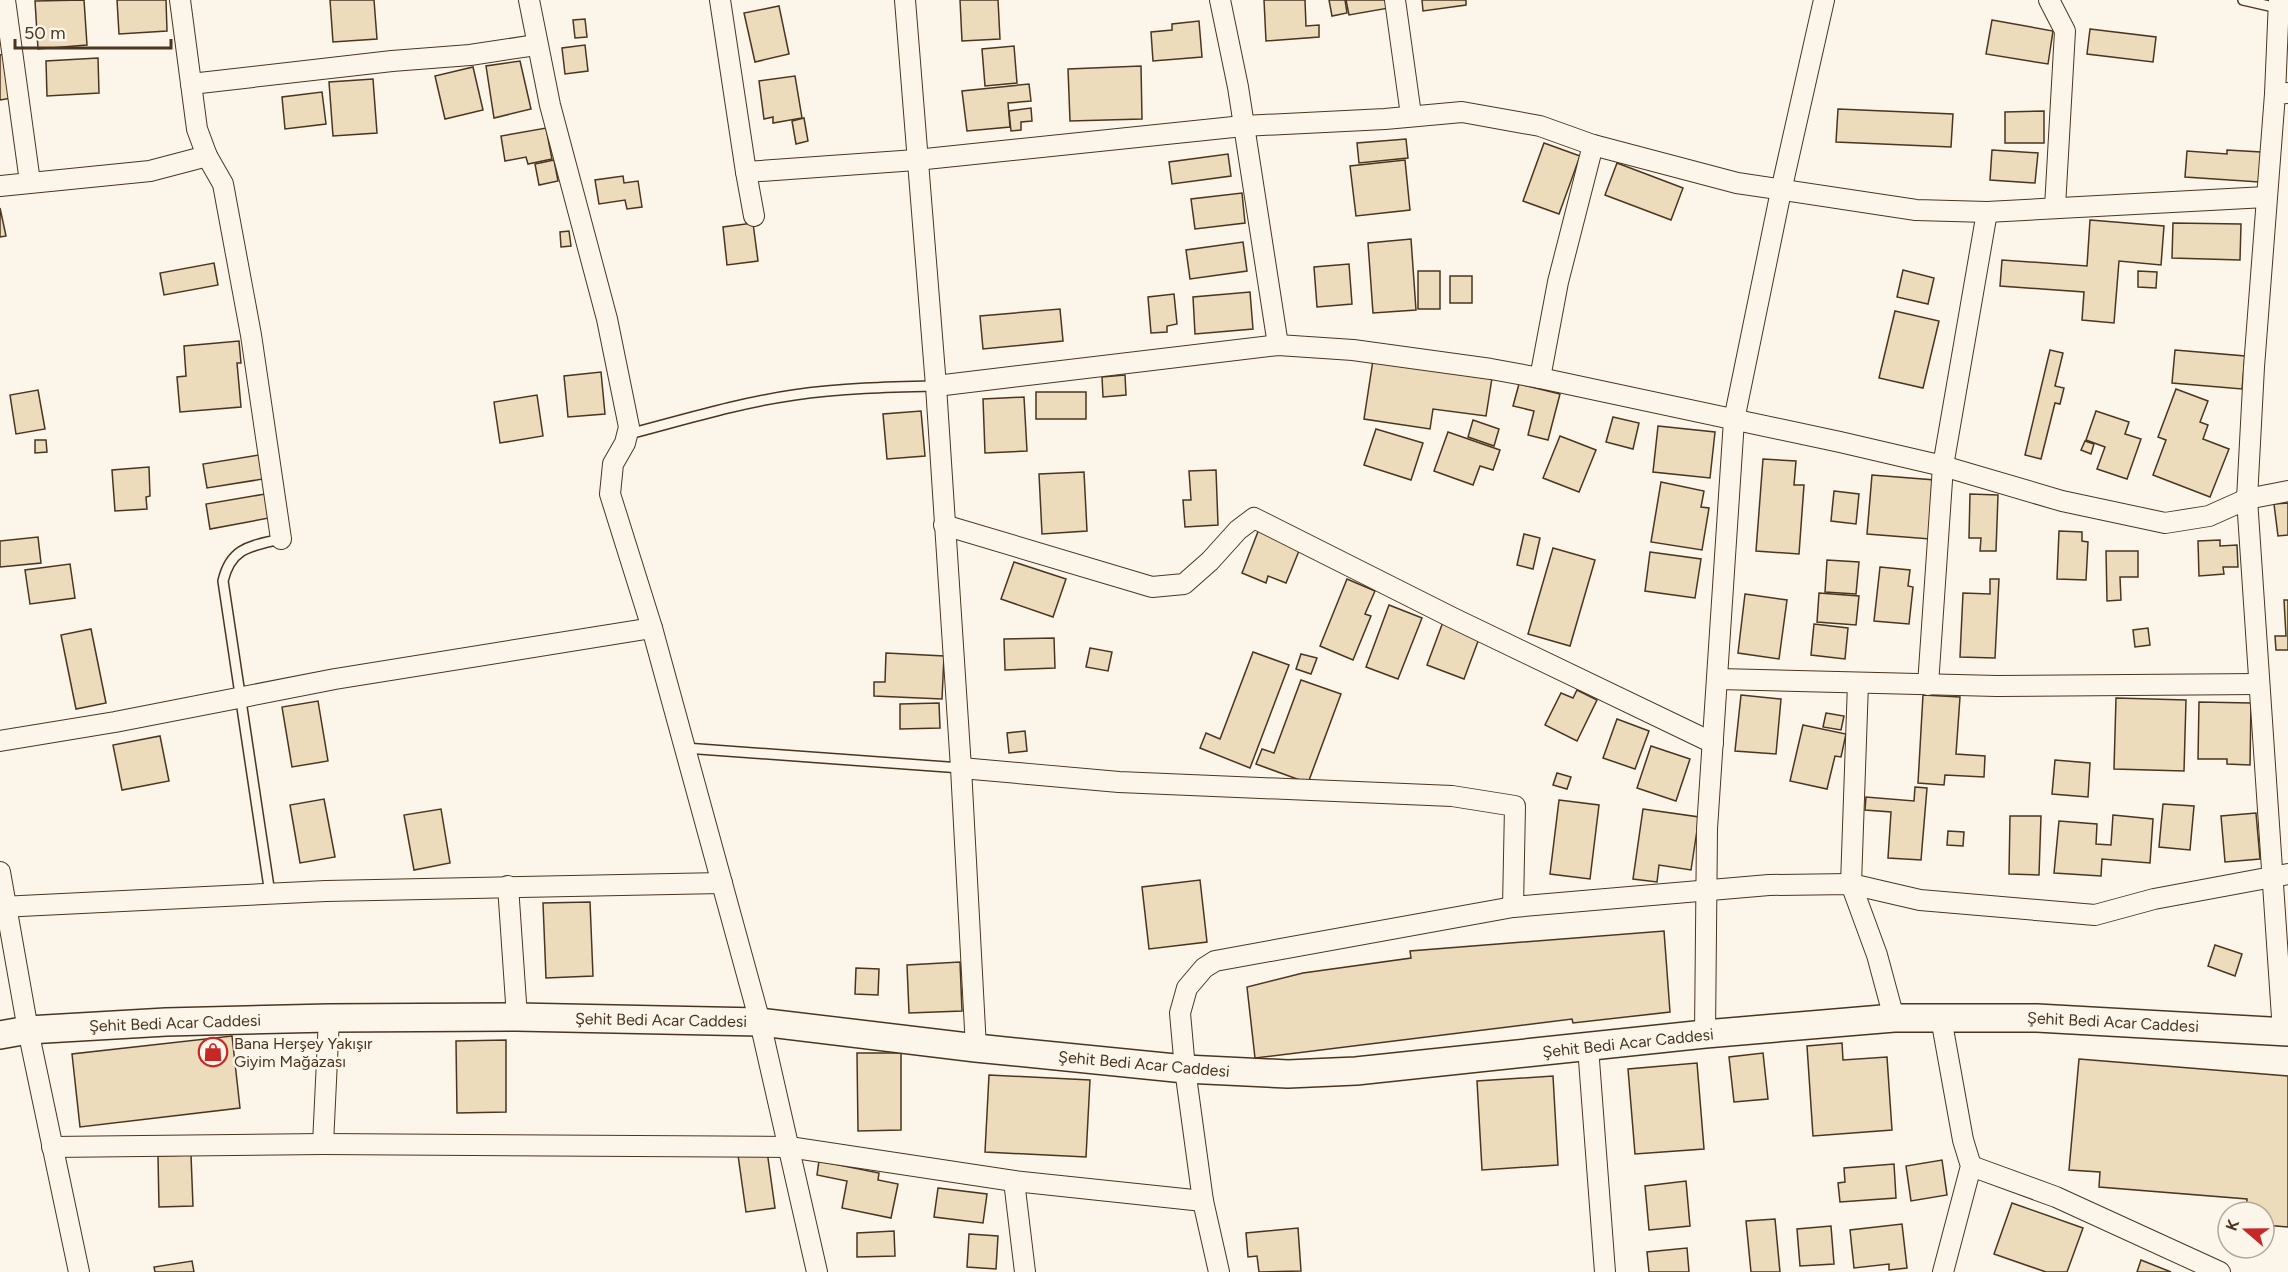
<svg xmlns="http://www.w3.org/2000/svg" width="2288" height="1272" font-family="Figtree,sans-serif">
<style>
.building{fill:#ecdcbc;stroke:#4a3520;stroke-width:1.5}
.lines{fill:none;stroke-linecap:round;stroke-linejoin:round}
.lane-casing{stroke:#4a3520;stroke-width:12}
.street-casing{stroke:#4a3520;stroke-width:22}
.secondary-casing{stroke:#4a3520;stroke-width:30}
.lane{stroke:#fbf6e9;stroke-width:9}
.street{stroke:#fbf6e9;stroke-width:20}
.secondary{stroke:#fbf6e9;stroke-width:27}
.labels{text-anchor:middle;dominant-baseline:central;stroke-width:4.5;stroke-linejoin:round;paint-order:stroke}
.street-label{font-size:16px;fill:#4a3520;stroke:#fbf6e9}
.poi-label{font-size:16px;fill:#4a3520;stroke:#fbf6e9;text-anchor:start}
</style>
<rect width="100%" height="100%" fill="#fbf6e9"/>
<!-- building -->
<g class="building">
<polygon points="84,0 87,45 38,49 35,1"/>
<polygon points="117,0 166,0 167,31 119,34"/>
<polygon points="330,0 374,0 377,39 333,42"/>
<polygon points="960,0 998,0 1000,39 962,41"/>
<polygon points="1264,0 1305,0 1306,26 1319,25 1319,37 1266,41"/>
<polygon points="1329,0 1345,0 1347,13 1332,16"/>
<polygon points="1346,0 1388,0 1389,8 1349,15"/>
<polygon points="1422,0 1466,0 1466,5 1423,11"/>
<polygon points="779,6 789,54 755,62 744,13"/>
<polygon points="585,19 587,37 575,38 573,20"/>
<polygon points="1992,20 2053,31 2048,64 1986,54"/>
<polygon points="1199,21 1202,57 1153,61 1151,32 1172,30 1172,24"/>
<polygon points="2090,29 2156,37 2153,62 2087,54"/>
<polygon points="585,45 588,71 565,74 562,48"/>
<polygon points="1014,46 1017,83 985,86 982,49"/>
<polygon points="4,54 12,98 0,100 0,55"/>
<polygon points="98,58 99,93 47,96 46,61"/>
<polygon points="520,61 531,109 494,118 486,66"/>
<polygon points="1141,66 1142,119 1070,121 1068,69"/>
<polygon points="473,67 483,110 445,119 435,76"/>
<polygon points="795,76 802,118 773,123 773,117 764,119 759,81"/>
<polygon points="373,79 377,133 333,136 329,82"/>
<polygon points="1029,84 1031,101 1008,103 1010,127 967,131 962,91"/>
<polygon points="322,92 326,124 285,129 282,97"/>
<polygon points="1031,108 1032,121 1021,122 1021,130 1011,131 1009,111"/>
<polygon points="1838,109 1953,114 1951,147 1836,142"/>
<polygon points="2044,111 2044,143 2005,143 2005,112"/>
<polygon points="804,118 808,141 796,144 792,121"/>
<polygon points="546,128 552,159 528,164 526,157 505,161 501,136"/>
<polygon points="1406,139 1408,158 1359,163 1357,143"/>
<polygon points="1544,143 1580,156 1559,214 1523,201"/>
<polygon points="1992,150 2038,153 2035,183 1990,180"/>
<polygon points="2227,150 2261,152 2259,182 2185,177 2187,151 2227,154"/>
<polygon points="1228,154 1231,176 1172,184 1169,162"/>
<polygon points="554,160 558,181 539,185 535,164"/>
<polygon points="1405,160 1410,210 1356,216 1350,166"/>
<polygon points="1617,163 1683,188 1671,220 1605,195"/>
<polygon points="623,176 624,183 638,181 642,207 627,209 625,200 599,204 595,180"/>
<polygon points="1242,193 1245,223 1195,229 1191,199"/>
<polygon points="0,208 6,236 0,237"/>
<polygon points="2090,220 2164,226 2161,265 2119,261 2114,323 2082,320 2084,292 2000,286 2002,260 2087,266"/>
<polygon points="753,223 758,261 727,265 723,227"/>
<polygon points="2173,223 2241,224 2240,260 2172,258"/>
<polygon points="569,231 571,246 561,247 560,232"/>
<polygon points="1411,239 1416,310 1373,313 1368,243"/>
<polygon points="1243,242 1247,271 1190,279 1186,250"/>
<polygon points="214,263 218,285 164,295 160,273"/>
<polygon points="1349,264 1352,304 1317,307 1314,267"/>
<polygon points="1903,270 1934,278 1928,304 1897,297"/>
<rect x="1418" y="271" width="22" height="38"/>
<polygon points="2138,271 2157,272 2156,288 2138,287"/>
<rect x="1450" y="276" width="22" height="27"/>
<polygon points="1250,292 1253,329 1195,334 1193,297"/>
<polygon points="1174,294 1177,324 1167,326 1167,332 1151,333 1148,297"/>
<polygon points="1060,309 1063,341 983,349 980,316"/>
<polygon points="1895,311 1939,321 1923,388 1879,378"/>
<polygon points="239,341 241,363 237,363 241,407 180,412 177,377 186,376 184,346"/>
<polygon points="2050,350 2063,353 2055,386 2064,388 2060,404 2055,403 2041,459 2025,455"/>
<polygon points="2175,350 2245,356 2242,389 2172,383"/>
<polygon points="1373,360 1492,378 1486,416 1433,409 1430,429 1364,419"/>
<polygon points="601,372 605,414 568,417 564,376"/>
<polygon points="1125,375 1126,395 1103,397 1102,377"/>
<polygon points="1519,384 1560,394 1548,440 1528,435 1534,411 1513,406"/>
<polygon points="2176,389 2208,401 2200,422 2208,425 2203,439 2229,449 2210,497 2153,475 2166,440 2158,437"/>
<polygon points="38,390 45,429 16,434 10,395"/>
<rect x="1036" y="392" width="50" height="27"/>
<polygon points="537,395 543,436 500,443 494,402"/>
<polygon points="1024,397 1027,451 985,453 983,399"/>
<polygon points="921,411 925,456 887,459 883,414"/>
<polygon points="2096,411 2129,422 2125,434 2141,439 2127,479 2097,469 2105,447 2086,440"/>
<polygon points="1613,417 1639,423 1633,449 1606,442"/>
<polygon points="1473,420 1499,429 1494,446 1468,437"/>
<polygon points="1658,426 1715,432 1710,478 1653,472"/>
<polygon points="1376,429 1423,443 1411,480 1364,465"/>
<polygon points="1448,432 1500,450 1493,470 1480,466 1473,485 1434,471"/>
<polygon points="1560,436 1596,450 1579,492 1543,478"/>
<polygon points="35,440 46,440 47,452 35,453"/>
<polygon points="2085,441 2094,444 2091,454 2081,450"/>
<polygon points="259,455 263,479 207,488 203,464"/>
<polygon points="1763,459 1796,461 1794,485 1804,485 1799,554 1756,551"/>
<polygon points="149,467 150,496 146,497 147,509 115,511 112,470"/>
<polygon points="1216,470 1218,525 1185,527 1183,500 1191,500 1189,471"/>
<polygon points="1084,472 1087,531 1042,534 1039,474"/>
<polygon points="1872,475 1935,480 1930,539 1867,534"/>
<polygon points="1661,482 1704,491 1701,507 1709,508 1702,550 1651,542"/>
<polygon points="1834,491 1859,494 1856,524 1831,521"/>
<polygon points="265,494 269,518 210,529 206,504"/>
<polygon points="1970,494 1998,495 1996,551 1980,551 1981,538 1969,538"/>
<polygon points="2288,503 2288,535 2278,536 2274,504"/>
<polygon points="1259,529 1301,546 1286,583 1268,576 1266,583 1242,573"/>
<polygon points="2059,531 2082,532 2082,541 2088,542 2086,580 2057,579"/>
<polygon points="1524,534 1540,538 1533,569 1517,565"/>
<polygon points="38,537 41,563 0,567 0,541"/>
<polygon points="2220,540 2220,546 2237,545 2238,567 2223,567 2224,574 2199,576 2198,541"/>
<polygon points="1553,548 1595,560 1570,646 1528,634"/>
<polygon points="2106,551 2138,551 2138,577 2120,577 2121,600 2107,601"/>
<polygon points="1650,552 1701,559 1695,598 1645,591"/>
<polygon points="1827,560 1859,562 1856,594 1825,592"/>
<polygon points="1014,562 1066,579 1053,617 1001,599"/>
<polygon points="70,564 75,598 30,604 25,570"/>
<polygon points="1880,567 1910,570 1908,586 1913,587 1909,624 1874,621"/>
<polygon points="1347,579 1375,591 1365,614 1371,616 1353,660 1320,646"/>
<polygon points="1990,579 1999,579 1995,658 1960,657 1963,593 1990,594"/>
<polygon points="1819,593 1859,596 1856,625 1817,622"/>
<polygon points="1745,594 1787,600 1779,659 1738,653"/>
<polygon points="2284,600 2288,600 2288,650 2276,650 2275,636 2286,636"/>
<polygon points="1389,605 1422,618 1398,679 1366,667"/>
<polygon points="1443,622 1480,636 1464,679 1427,665"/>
<polygon points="1814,624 1848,628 1845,659 1811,655"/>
<polygon points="2148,628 2150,645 2135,647 2133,630"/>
<polygon points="91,629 106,703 76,709 61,635"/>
<polygon points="1054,638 1055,668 1005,670 1004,639"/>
<polygon points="1090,648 1112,652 1108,671 1086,667"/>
<polygon points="1253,652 1289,665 1250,768 1200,748 1206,733 1220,739"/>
<polygon points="886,653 944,656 942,699 874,696 874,682 885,682"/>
<polygon points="1301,654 1317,658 1311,674 1296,669"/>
<polygon points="1301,680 1341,694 1308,783 1256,764 1262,749 1274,753"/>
<polygon points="1577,690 1597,700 1577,741 1545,725 1561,693 1573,698"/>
<polygon points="1741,695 1781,699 1776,754 1735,751"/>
<polygon points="1923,695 1960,697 1956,754 1985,756 1984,777 1945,775 1944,785 1918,783"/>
<polygon points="2116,698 2186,700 2184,771 2114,769"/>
<polygon points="318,701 328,761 292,767 282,707"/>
<polygon points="2199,702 2251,703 2250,765 2227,764 2227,759 2198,759"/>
<polygon points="939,703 940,728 900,729 900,704"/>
<polygon points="1826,713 1844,716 1841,730 1823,727"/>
<polygon points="1617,719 1649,731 1635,769 1603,758"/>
<polygon points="1803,725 1846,734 1841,757 1835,756 1827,789 1790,781"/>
<polygon points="1025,731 1027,751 1009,753 1007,733"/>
<polygon points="160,736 169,781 122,790 113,745"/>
<polygon points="1651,746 1690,759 1676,801 1637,788"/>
<polygon points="2055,760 2090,763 2088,797 2052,794"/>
<polygon points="1557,773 1571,777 1567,789 1553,785"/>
<polygon points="1915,787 1927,788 1921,860 1888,858 1891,812 1865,810 1866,797 1914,801"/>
<polygon points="324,799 335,857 300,863 290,805"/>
<polygon points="1559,800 1599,805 1590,879 1550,874"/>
<polygon points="2163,804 2194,806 2190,850 2159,847"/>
<polygon points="441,809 450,863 414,870 404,815"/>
<polygon points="1643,809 1699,817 1691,870 1659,865 1657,882 1633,879"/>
<polygon points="2256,813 2260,859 2225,862 2221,816"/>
<polygon points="2113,815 2153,819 2150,863 2102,859 2101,876 2054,873 2059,821 2097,824 2096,844 2111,845"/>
<polygon points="2010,816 2041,816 2039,875 2009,874"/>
<polygon points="1948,831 1964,832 1963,846 1947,845"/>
<polygon points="1200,880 1207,942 1149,949 1142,887"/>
<polygon points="590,902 593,976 546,978 543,903"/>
<polygon points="1664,931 1670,1012 1573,1023 1572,1019 1255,1058 1247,987 1303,973 1411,958 1410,951"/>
<polygon points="2215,945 2242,954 2235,976 2208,966"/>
<polygon points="960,962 962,1011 909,1013 907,965"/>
<polygon points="856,968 879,969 878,995 855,994"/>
<polygon points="232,1036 240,1108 80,1127 72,1054"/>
<polygon points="506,1040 506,1112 457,1113 456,1041"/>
<polygon points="1842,1043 1843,1060 1887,1057 1892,1130 1813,1136 1807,1046"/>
<polygon points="857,1053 901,1053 901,1130 858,1131"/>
<polygon points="1763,1053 1768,1099 1734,1102 1729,1057"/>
<polygon points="2079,1059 2288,1076 2288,1227 2264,1225 2264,1212 2246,1212 2247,1199 2099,1187 2100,1172 2069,1170"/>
<polygon points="1697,1063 1704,1149 1635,1154 1628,1069"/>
<polygon points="989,1075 1090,1080 1086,1157 985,1152"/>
<polygon points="1553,1076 1558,1165 1482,1170 1477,1081"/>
<polygon points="767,1151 775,1208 746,1212 738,1155"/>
<polygon points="191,1155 193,1206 159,1207 158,1156"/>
<polygon points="1942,1160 1947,1195 1911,1201 1906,1166"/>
<polygon points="819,1161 879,1173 878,1180 898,1184 891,1218 842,1208 847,1181 817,1175"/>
<polygon points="1894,1164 1896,1198 1840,1202 1838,1183 1845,1182 1844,1168"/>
<polygon points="1686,1181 1690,1226 1649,1230 1645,1186"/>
<polygon points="938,1188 987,1194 983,1223 934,1217"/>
<polygon points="2012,1203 2083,1228 2067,1272 2046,1272 1994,1254"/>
<polygon points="1775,1219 1780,1272 1751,1272 1746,1221"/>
<polygon points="1902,1224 1907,1268 1889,1270 1889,1264 1854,1268 1850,1230"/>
<polygon points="1831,1226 1834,1264 1800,1266 1797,1229"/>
<polygon points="1298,1228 1301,1271 1259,1272 1257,1256 1248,1257 1246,1233"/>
<polygon points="894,1231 895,1256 857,1257 857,1233"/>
<polygon points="969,1234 998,1236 996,1269 967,1267"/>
<polygon points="1687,1248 1689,1272 1649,1272 1647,1252"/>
<polygon points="2141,1260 2171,1272 2137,1272"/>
<polygon points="192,1261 194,1272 155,1272 154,1267"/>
</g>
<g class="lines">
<!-- lane casing -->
<g class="lane-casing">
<g id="lane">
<polyline points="2243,0 2278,8"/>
<path d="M629,434C683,420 738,403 794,395C841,388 889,387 936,386"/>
<polyline points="685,748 961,768"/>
<path d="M270,894L223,581C231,547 251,546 281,539"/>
</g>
</g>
<!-- street casing -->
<g class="street-casing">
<g id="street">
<polyline points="5,0 30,182"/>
<polyline points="180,0 197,129 207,156 223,184 251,335 281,539"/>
<polyline points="529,0 550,105 607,319 629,427 625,443 613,464 610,494 652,628 760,1022 817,1272"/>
<polyline points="720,0 746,172 916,160 1243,126 1385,119 1462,112 1540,126 1593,145 1737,183 1916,210 1987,212 2266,197"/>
<polyline points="905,0 936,386 961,768 976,1048"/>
<polyline points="1220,0 1238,87 1278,345"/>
<polyline points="1395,0 1411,115"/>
<polyline points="2049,0 2065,31 2055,207"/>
<polyline points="191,84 392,61 470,55 536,45"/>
<polyline points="2275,94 2279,0"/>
<polyline points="746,172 754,216"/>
<polyline points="0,186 150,171 207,156"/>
<polyline points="1540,378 1558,282 1593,145"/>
<polyline points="936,386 1278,345 1353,350 1491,369 1540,378 1840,442 1943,466 2062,501 2165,523 2209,516 2247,499 2288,491"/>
<polyline points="944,525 1152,587 1184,584 1210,561 1238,530 1254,518 1453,618 1713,743"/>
<polyline points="1718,679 1997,686 2259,684"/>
<polyline points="1858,683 1851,884 1877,955 1894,1018"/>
<polyline points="1928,685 1943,466 1987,212"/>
<polyline points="0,741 115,722 335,679 652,628"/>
<polyline points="961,768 1119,782 1452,796 1515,806 1513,907"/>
<polyline points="0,872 28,1030 79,1272"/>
<polyline points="508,886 517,1017"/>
<polyline points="0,907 326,891 722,883"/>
<polyline points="1941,1018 1963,1140 1971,1166 1943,1272"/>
<polyline points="2283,1032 2247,499 2254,367 2275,94 2288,93"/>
<polyline points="1705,1034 1707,829 1734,420 1781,191 1824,0"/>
<polyline points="1588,1047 1605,1272"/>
<polyline points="323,1144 329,1018"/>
<polyline points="52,1147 323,1144 789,1147 1014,1181 1203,1201"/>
<polyline points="1971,1166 2056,1197 2220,1272"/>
<polyline points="1014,1181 1025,1272"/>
<polyline points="1219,1272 1203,1201 1185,1069 1180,1013 1187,988 1204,968 1215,961 1513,907 1769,885 1851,884 1920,900 2095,915 2154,899 2288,874"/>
</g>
</g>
<!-- secondary casing -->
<g class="secondary-casing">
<polyline id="secondary" points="0,1035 28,1030 166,1022 329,1018 517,1017 760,1022 976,1048 1185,1069 1288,1074 1356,1071 1705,1034 1894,1018 2037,1018 2288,1032"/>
</g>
<!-- lane -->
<use href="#lane" class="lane"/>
<!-- street -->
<use href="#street" class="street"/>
<!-- secondary -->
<use href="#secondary" class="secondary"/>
</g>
<!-- icons -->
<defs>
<g id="shop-ring" transform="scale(1.5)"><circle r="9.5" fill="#fbf6e9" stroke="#c62828" stroke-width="1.5"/><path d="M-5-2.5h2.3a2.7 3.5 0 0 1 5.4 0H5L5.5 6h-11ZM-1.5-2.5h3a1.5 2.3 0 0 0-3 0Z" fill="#c62828"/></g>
</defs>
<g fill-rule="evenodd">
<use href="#shop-ring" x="213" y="1052"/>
</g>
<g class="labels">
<!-- street labels -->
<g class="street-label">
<text transform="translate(661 1020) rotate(1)">Şehit Bedi Acar Caddesi</text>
<text transform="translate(2113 1022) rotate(3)">Şehit Bedi Acar Caddesi</text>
<text transform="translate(175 1023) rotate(-2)">Şehit Bedi Acar Caddesi</text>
<text transform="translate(1628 1043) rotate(-6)">Şehit Bedi Acar Caddesi</text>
<text transform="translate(1144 1064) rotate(5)">Şehit Bedi Acar Caddesi</text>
</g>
<!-- poi labels -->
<g class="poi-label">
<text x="234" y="1043">Bana Herşey Yakışır<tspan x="234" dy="18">Giyim Mağazası</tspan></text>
</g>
</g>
<!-- north arrow -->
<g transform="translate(2246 1230) rotate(290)"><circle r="28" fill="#fbf6e9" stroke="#b4a999" stroke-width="1.5"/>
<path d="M0-4.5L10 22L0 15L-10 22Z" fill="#c62828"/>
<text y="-9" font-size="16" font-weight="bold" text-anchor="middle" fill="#4a3520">K</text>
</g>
<!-- scale -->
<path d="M15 39v9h156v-9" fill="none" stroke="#4a3520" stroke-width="3"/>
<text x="24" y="39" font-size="18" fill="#4a3520" stroke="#fbf6e9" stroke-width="4.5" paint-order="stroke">50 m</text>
</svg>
